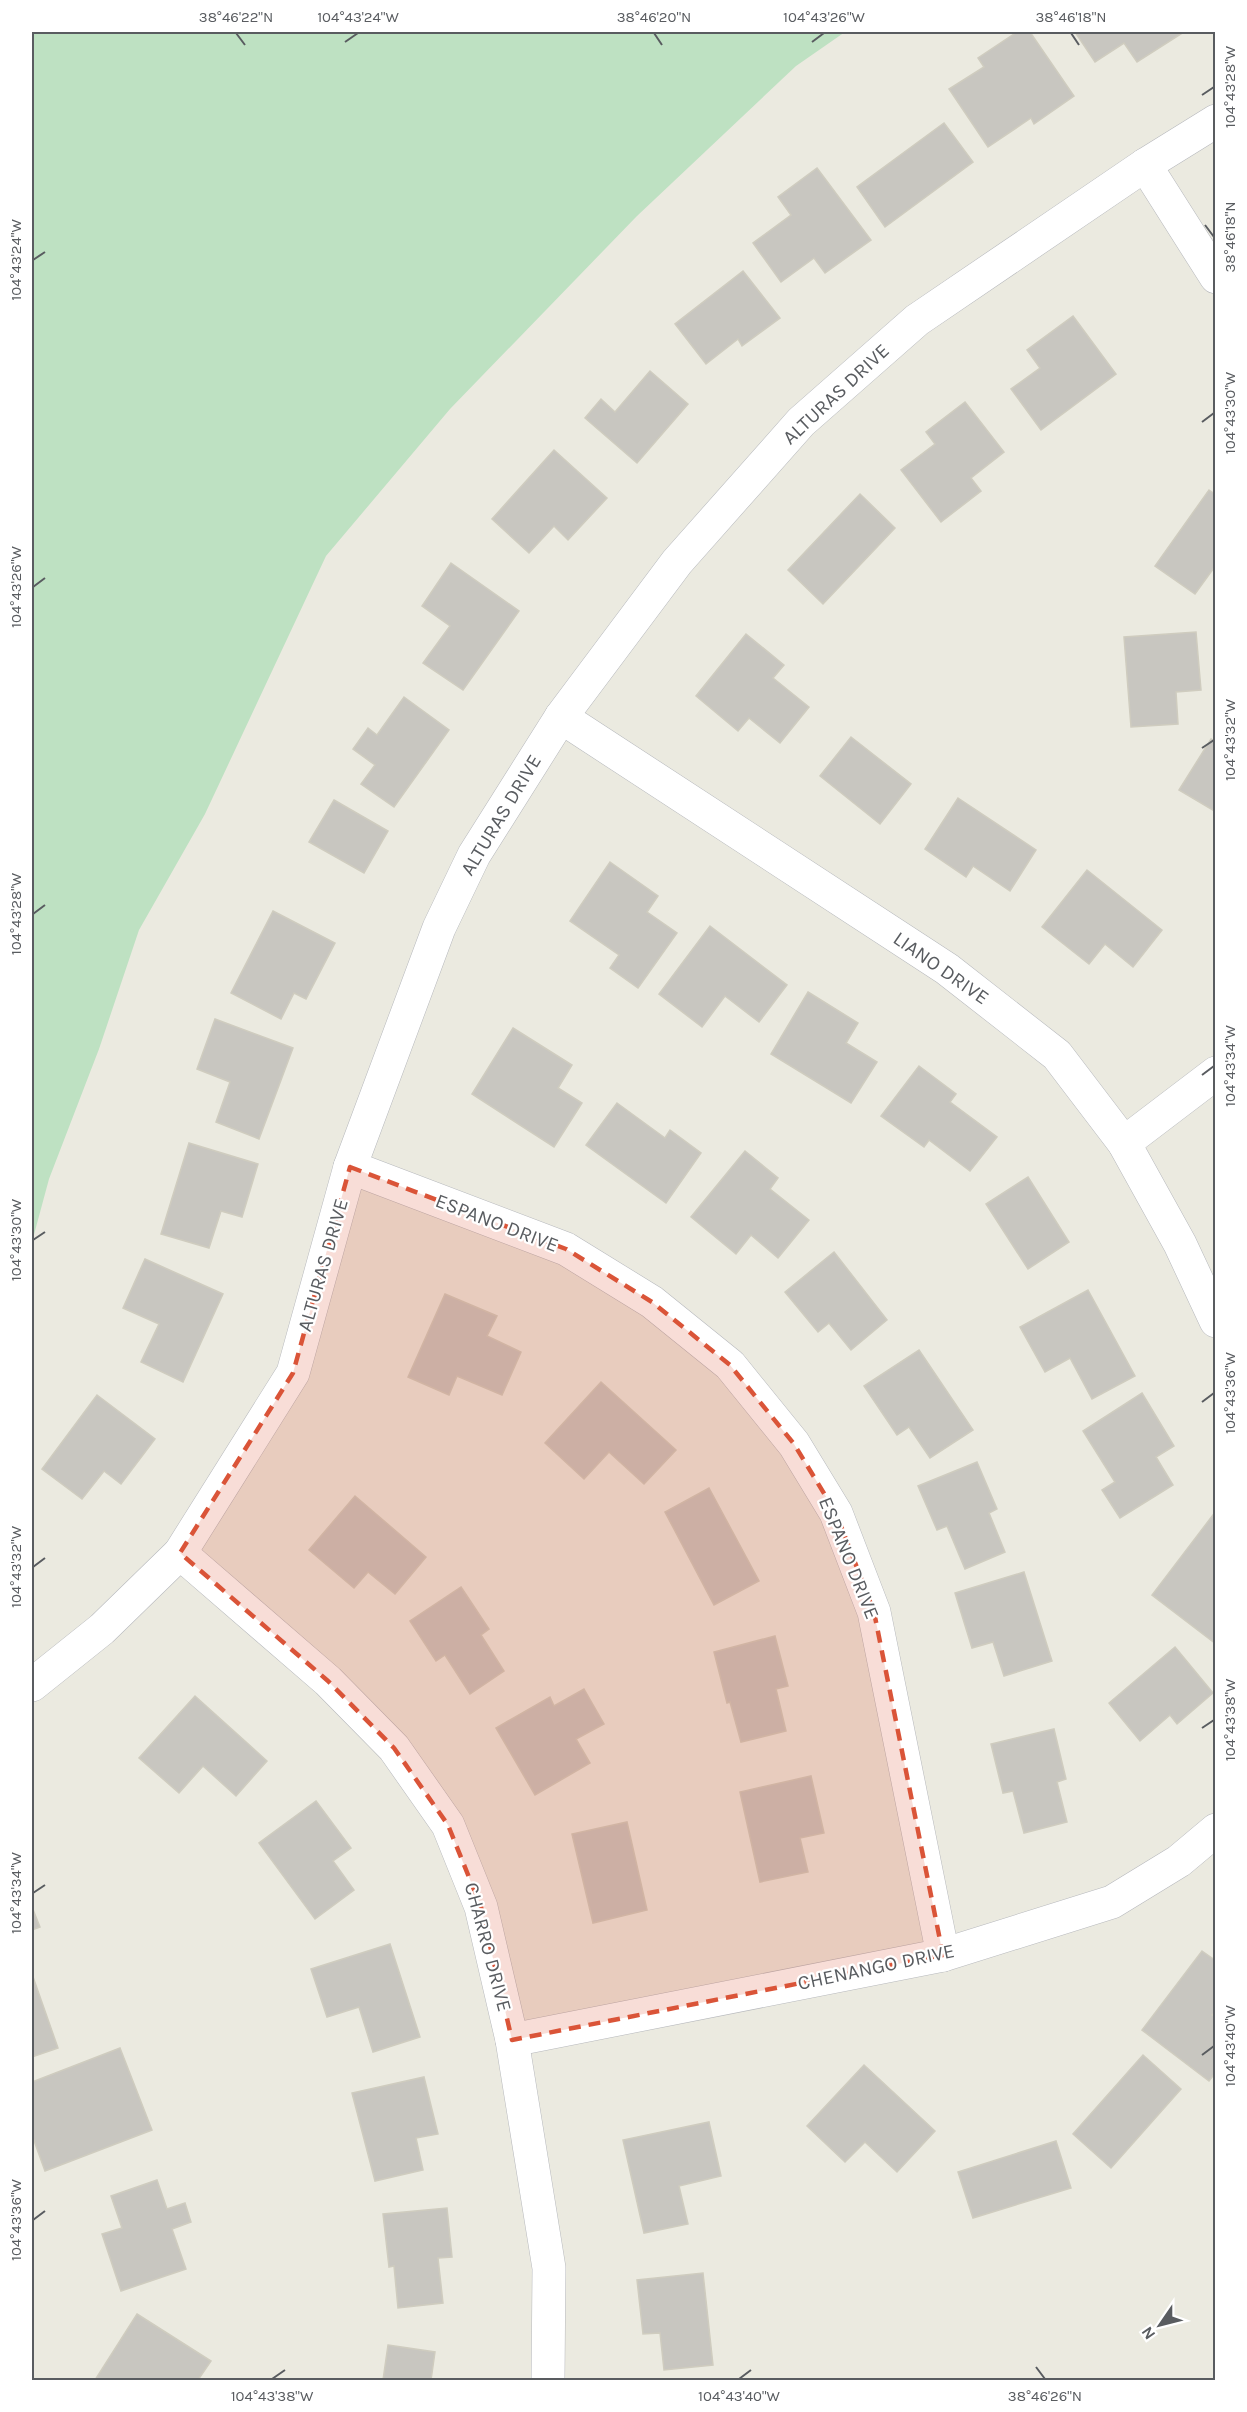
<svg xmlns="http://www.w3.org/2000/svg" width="1247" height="2412" font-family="Karla,sans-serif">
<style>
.green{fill:#bee1c2}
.building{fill:#c8c6c0;stroke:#cfccbf;stroke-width:1.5}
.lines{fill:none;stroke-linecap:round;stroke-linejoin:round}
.minor-casing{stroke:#b6b8bc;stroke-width:34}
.minor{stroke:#fff;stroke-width:33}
.marked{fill:#da5438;fill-opacity:0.2;stroke:#da5438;stroke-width:4.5;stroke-dasharray:12 8;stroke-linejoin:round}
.ticks{fill:none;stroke:#595c60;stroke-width:2}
.labels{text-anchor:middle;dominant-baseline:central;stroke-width:4.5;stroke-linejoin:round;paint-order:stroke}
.street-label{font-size:20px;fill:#595c60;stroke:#fff}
.neatline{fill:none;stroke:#595c60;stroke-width:2}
.ticks-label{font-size:15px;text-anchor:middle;fill:#595c60}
</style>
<rect width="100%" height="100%" fill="#ebeae0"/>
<!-- green -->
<polygon class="green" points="32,32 845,32 796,66 637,216 450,409 326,556 205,814 139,930 99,1049 49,1179 32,1242"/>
<!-- building -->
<g class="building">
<polygon points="1017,32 1030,32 1074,96 1034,124 1031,118 988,147 949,89 984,67 978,58"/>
<polygon points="1075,32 1184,32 1137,62 1124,43 1095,62"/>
<polygon points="944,123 973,162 885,227 857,187"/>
<polygon points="817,168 871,240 825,273 814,258 781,282 753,243 791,215 778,197"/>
<polygon points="743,271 780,318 742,346 738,339 706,364 675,324"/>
<polygon points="1073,316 1116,374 1041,430 1011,389 1040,368 1027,350"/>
<polygon points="650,371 688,404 637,463 585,418 601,399 615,412"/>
<polygon points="965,402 1004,452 971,478 981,491 941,522 901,470 935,444 926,432"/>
<polygon points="554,450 607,498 568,540 554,526 529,553 492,519"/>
<polygon points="1209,490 1216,495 1216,565 1195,594 1155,566"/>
<polygon points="860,494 895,528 823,604 788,570"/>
<polygon points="451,563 519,611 463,690 423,663 450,626 422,606"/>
<polygon points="1196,632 1201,690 1176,692 1178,724 1131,727 1124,637"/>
<polygon points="746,634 784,665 773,678 809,707 780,743 749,718 738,731 696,696"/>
<polygon points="404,697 449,730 394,807 361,784 375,765 353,749 368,728 377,735"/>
<polygon points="851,737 911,784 880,824 820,776"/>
<polygon points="1211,739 1216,742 1216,812 1179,790"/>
<polygon points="958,798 1036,850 1010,891 973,866 966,877 925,849"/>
<polygon points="334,800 388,831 364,873 309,842"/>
<polygon points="610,862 658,896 647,912 677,933 638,988 610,968 619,955 570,921"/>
<polygon points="1087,870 1162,930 1133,967 1105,944 1089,964 1042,927"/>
<polygon points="273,911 335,943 306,999 294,993 281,1019 231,993"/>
<polygon points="710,926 787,985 759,1022 725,996 702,1027 659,994"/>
<polygon points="808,992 858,1023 846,1043 877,1062 851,1103 771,1054"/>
<polygon points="215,1019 293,1048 259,1139 216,1122 230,1082 197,1069"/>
<polygon points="513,1028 572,1065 558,1088 582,1103 554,1147 472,1094"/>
<polygon points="919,1066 956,1094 950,1102 997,1137 970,1171 929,1140 924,1147 881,1116"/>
<polygon points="617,1103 665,1138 670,1130 701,1153 666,1203 586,1145"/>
<polygon points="189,1143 258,1164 242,1217 221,1211 209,1248 161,1234"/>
<polygon points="745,1151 778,1178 770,1189 809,1220 778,1258 751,1235 736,1254 691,1217"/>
<polygon points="1028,1177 1069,1242 1028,1269 986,1204"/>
<polygon points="834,1252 887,1320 851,1350 829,1323 818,1332 785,1292"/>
<polygon points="145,1259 223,1294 183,1382 141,1362 159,1324 123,1308"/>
<polygon points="1088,1290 1135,1376 1092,1399 1070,1358 1045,1372 1020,1327"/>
<polygon points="445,1294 497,1316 487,1336 521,1352 502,1395 457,1376 449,1395 408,1377"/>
<polygon points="919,1350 973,1430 930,1458 909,1427 897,1435 864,1386"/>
<polygon points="601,1382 676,1450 644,1484 609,1452 584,1479 545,1443"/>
<polygon points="1142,1393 1174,1446 1156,1457 1173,1485 1120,1518 1102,1490 1115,1482 1083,1431"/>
<polygon points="97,1395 155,1439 121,1484 104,1471 82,1499 42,1469"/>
<polygon points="977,1462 997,1509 989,1513 1005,1552 965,1569 947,1526 937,1530 918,1486"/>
<polygon points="709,1488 759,1581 714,1605 665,1512"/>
<polygon points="355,1496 426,1557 395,1594 368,1572 354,1588 309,1550"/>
<polygon points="1216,1511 1216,1644 1152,1595"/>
<polygon points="1024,1572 1052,1661 1004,1676 993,1642 972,1648 955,1593"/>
<polygon points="461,1587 489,1629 481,1635 504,1671 470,1694 445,1655 436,1661 410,1621"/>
<polygon points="775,1636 788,1686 776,1689 786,1731 741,1742 730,1702 727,1703 714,1652"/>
<polygon points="1175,1647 1213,1693 1177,1724 1170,1715 1140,1741 1109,1703"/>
<polygon points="584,1689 604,1724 576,1739 590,1763 535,1795 496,1728 550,1697 554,1706"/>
<polygon points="195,1696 267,1761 236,1796 203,1766 179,1793 139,1758"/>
<polygon points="1054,1729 1066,1779 1057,1782 1067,1822 1024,1833 1013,1791 1003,1793 991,1744"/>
<polygon points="811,1776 824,1833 800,1838 808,1872 760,1882 740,1792"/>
<polygon points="316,1801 351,1848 333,1861 354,1890 315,1919 259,1843"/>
<polygon points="627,1822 647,1910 593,1923 572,1834"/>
<polygon points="32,1907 40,1927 32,1930"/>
<polygon points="390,1944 420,2037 373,2052 359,2007 327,2017 311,1969"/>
<polygon points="1202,1951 1216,1961 1216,2011 1212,2015 1216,2018 1216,2072 1209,2081 1142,2030"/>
<polygon points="32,1974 58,2048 32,2057"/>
<polygon points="120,2048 152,2130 45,2171 32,2135 32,2082"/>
<polygon points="1143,2055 1181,2089 1111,2168 1073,2134"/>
<polygon points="864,2065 935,2131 897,2172 865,2142 845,2162 807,2126"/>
<polygon points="424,2077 438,2134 416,2138 423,2170 375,2181 352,2093"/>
<polygon points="709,2122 721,2176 679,2186 688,2224 644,2233 623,2140"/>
<polygon points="1056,2141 1071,2188 973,2218 958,2172"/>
<polygon points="157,2180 167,2209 185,2203 191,2222 172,2229 186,2269 121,2291 102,2234 122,2228 111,2196"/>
<polygon points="447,2208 452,2257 438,2258 443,2303 398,2308 394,2266 389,2267 383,2214"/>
<polygon points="703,2273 713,2365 664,2370 660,2333 643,2334 637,2280"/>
<polygon points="137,2314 211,2361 198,2380 95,2380"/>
<polygon points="388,2345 435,2352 431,2380 383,2380"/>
</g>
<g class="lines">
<!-- minor casing -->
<g class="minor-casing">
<g id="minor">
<polyline points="1145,165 1216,277"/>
<polyline points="561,717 947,969 1057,1055 1124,1143 1180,1244 1216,1321"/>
<polyline points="1124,1143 1216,1073"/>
<polyline points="350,1167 566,1249 652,1302 730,1365 794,1444 836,1513 874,1612 943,1955"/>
<polyline points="180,1553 328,1681 394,1748 448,1825 481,1907 512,2040 549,2268 548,2380"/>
<polyline points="32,1685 102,1629 180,1553 293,1373 350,1167 439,928 474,855 561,717 677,562 801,422 917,320 1145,165 1216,121"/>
<polyline points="512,2040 943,1955 1112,1902 1179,1861 1216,1830"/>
</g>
</g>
<!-- minor -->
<use href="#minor" class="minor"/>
</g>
<!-- marked area -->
<path class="marked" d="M350,1167L566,1249L652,1302L730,1365L794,1444L836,1513L874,1612L943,1955L512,2040L481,1907L448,1825L394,1748L328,1681L180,1553L293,1373Z"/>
<!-- ticks -->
<path class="ticks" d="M236,33L245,45M654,33L662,45M1071,33L1079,45M345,42L358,33M812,42L824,33M1202,95L1214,87M1205,225L1214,237M33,260L45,252M1202,422L1214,413M33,587L45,578M1202,748L1214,740M33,914L45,905M1202,1075L1214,1066M33,1240L45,1232M1202,1402L1214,1393M33,1567L45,1558M1202,1728L1214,1720M33,1893L45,1885M1202,2055L1214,2046M33,2220L45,2211M1036,2367L1045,2379M272,2379L285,2370M739,2379L751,2370"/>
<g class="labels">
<!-- street labels -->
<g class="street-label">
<text transform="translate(836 394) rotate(-43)">ALTURAS DRIVE</text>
<text transform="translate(501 815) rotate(-59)">ALTURAS DRIVE</text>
<text transform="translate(941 968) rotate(35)">LIANO DRIVE</text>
<text transform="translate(497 1223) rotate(21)">ESPANO DRIVE</text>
<text transform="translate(323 1265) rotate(-74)">ALTURAS DRIVE</text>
<text transform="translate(849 1558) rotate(68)">ESPANO DRIVE</text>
<text transform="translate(488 1947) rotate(75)">CHARRO DRIVE</text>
<text transform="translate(876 1967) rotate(-12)">CHENANGO DRIVE</text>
</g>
</g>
<!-- border -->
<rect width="1247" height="2412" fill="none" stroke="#ffffff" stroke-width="66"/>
<!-- north arrow -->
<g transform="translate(1160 2325) rotate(235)" stroke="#ffffff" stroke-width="4.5" paint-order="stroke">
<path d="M0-4.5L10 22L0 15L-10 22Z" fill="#595c60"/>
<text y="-9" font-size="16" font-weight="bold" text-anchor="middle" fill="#595c60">N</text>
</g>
<rect x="33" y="33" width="1181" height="2346" class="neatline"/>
<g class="ticks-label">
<text x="236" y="22">38°46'22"N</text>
<text x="358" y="22">104°43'24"W</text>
<text x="654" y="22">38°46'20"N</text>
<text x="824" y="22">104°43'26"W</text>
<text x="1071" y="22">38°46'18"N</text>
<text transform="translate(1230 87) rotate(-90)" y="5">104°43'28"W</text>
<text transform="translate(1230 237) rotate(-90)" y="5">38°46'18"N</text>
<text transform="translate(16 260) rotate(-90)" y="5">104°43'24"W</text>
<text transform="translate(1230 413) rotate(-90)" y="5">104°43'30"W</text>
<text transform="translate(16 587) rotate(-90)" y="5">104°43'26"W</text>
<text transform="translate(1230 740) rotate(-90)" y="5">104°43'32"W</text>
<text transform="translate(16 914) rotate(-90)" y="5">104°43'28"W</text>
<text transform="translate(1230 1066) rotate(-90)" y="5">104°43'34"W</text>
<text transform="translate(16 1240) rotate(-90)" y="5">104°43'30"W</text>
<text transform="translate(1230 1393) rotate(-90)" y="5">104°43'36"W</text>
<text transform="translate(16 1567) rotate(-90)" y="5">104°43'32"W</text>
<text transform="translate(1230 1720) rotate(-90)" y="5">104°43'38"W</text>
<text transform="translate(16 1893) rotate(-90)" y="5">104°43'34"W</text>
<text transform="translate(1230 2046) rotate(-90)" y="5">104°43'40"W</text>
<text transform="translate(16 2220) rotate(-90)" y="5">104°43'36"W</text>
<text x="272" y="2401">104°43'38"W</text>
<text x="739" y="2401">104°43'40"W</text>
<text x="1045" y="2401">38°46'26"N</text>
</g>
</svg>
